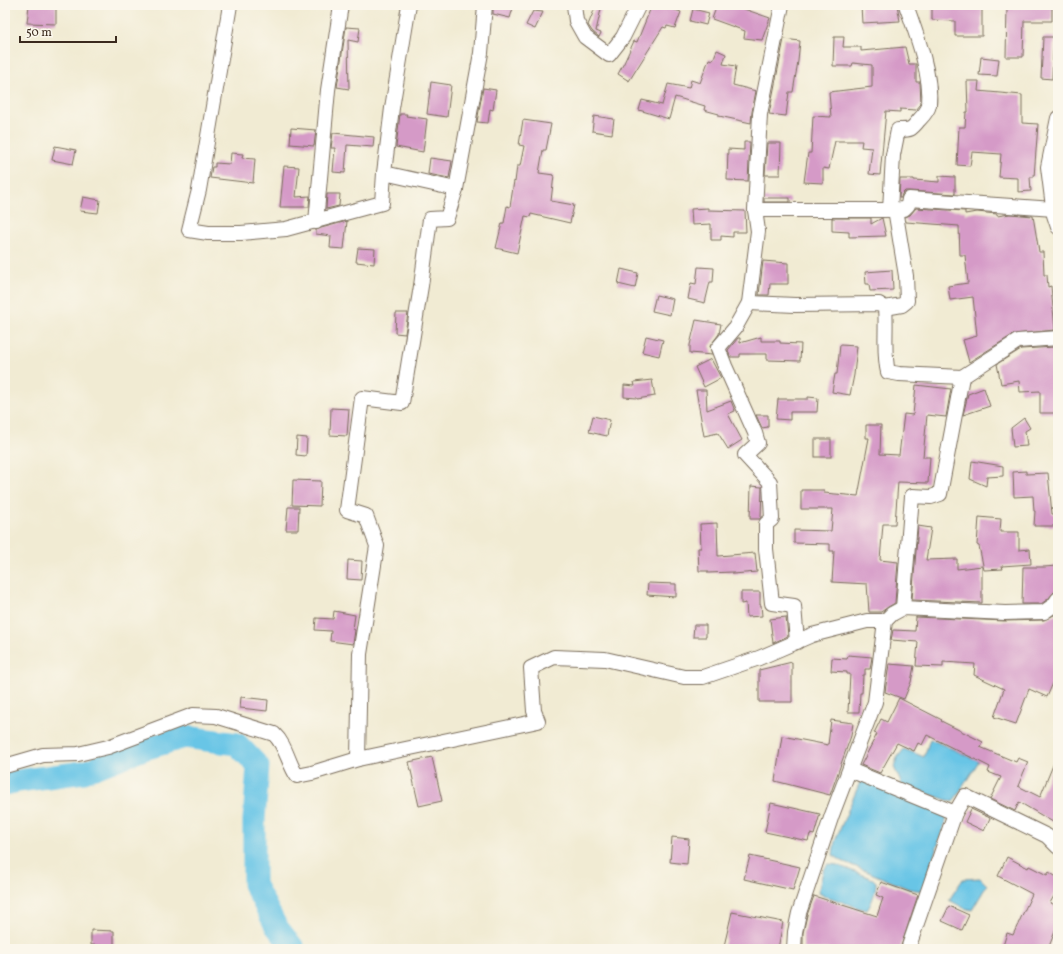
<svg xmlns="http://www.w3.org/2000/svg" width="1063" height="954" font-family="Vollkorn,serif">
<style>
.water{fill:#68c5e6;stroke:#527882}
.lines{fill:none;stroke-linecap:round;stroke-linejoin:round}
.river{stroke:#68c5e6;stroke-width:23}
.building{fill:#d59ac7}
.minor-casing{stroke:#7b6e5d;stroke-width:16}
.minor{stroke:#fff;stroke-width:14}
</style>
<rect width="100%" height="100%" fill="#fbf7ec"/>
<filter id="ink" filterUnits="userSpaceOnUse"><feTurbulence type="fractalNoise" baseFrequency=".025" numOctaves="2"/><feDisplacementMap in="SourceGraphic" scale="8" xChannelSelector="R" yChannelSelector="G"/><feConvolveMatrix kernelMatrix="1 2 1 2 8 2 1 2 1" color-interpolation-filters="sRGB"/></filter>
<filter id="wash" filterUnits="userSpaceOnUse"><feTurbulence type="fractalNoise" baseFrequency=".012" numOctaves="4" result="noise"/><feDisplacementMap in="SourceGraphic" scale="16" xChannelSelector="R" yChannelSelector="G"/><feGaussianBlur stdDeviation="0.9" result="paint"/><feColorMatrix in="noise" values="0 0 0 0 0 0 0 0 0 0 0 0 0 0 0 0 0 1.4 0 .05"/><feComposite in="paint" operator="in"/></filter>
<g filter="url(#wash)">
<rect width="100%" height="100%" fill="#f1ebd3"/>
<!-- water -->
<g class="water">
<polygon points="930,739 979,761 953,802 902,785 894,767 897,758 904,749 924,757"/>
<polygon points="860,782 870,782 942,813 947,818 922,891 909,889 842,861 833,855 835,841"/>
<path d="M828,864L837,865L873,879L876,882C876,891 872,903 867,910L859,908L818,893L823,871Z"/>
<polygon points="980,878 987,885 972,910 964,908 949,900 963,879"/>
</g>
<g class="lines">
<!-- river -->
<polyline class="river" points="5,784 18,781 84,772 144,749 185,737 237,744 258,766 254,820 254,884 276,926 294,949"/>
</g>
<g id="blocks">
<!-- building -->
<g class="building">
<polygon points="29,5 56,5 56,24 27,23"/>
<polygon points="652,5 662,9 663,5 666,5 672,7 672,9 681,12 675,28 667,26 666,28 663,27 629,81 618,74 624,63 634,41 637,42"/>
<polygon points="717,5 746,5 744,9 770,18 762,40 744,38 745,31 712,19"/>
<polygon points="861,5 897,5 900,21 862,23"/>
<polygon points="932,5 968,5 968,8 982,8 982,36 955,36 955,21 932,20"/>
<polygon points="1038,5 1052,5 1052,21 1024,21 1023,57 1006,57 1007,8 1038,7"/>
<polygon points="493,6 513,8 510,18 493,14"/>
<polygon points="595,8 601,9 596,31 601,33 599,37 592,31 588,25"/>
<polygon points="693,9 709,13 706,25 690,21"/>
<polygon points="533,11 543,12 535,29 526,25"/>
<polygon points="346,27 360,28 358,42 348,40 349,89 337,87"/>
<polygon points="834,37 844,37 843,47 861,47 861,51 905,47 909,64 916,64 916,82 920,82 921,104 916,110 900,109 900,112 886,111 880,175 869,174 872,148 861,147 862,141 835,141 829,169 823,168 823,183 804,182 808,153 811,153 813,116 831,117 829,92 872,87 872,65 853,63 852,66 833,66"/>
<polygon points="1043,37 1054,37 1052,79 1041,78"/>
<polygon points="784,39 800,41 798,61 793,92 789,92 786,116 769,114"/>
<polygon points="717,50 726,54 723,64 736,66 733,85 756,91 752,112 751,123 719,116 719,114 704,110 705,106 675,97 669,119 639,110 642,100 662,105 668,84 689,88 691,80 700,83 709,59 713,60"/>
<polygon points="981,57 999,59 997,76 979,75"/>
<polygon points="967,81 979,81 978,91 1022,95 1022,123 1038,124 1034,177 1030,177 1031,191 1018,192 1018,178 999,177 1001,154 972,152 970,166 957,165 959,127 965,127 966,112 968,112"/>
<polygon points="431,82 451,85 447,117 427,114"/>
<polygon points="483,88 496,90 493,110 490,109 488,123 477,122"/>
<polygon points="400,114 407,114 406,116 427,119 423,152 396,147"/>
<polygon points="594,116 614,119 612,134 592,131"/>
<polygon points="523,120 551,124 546,150 543,150 539,173 554,175 551,201 574,205 570,223 531,214 530,217 525,216 517,253 496,248 502,223 504,223 507,206 510,207 514,181 515,182 517,166 520,166 524,146 519,145"/>
<polygon points="291,128 316,130 314,146 290,144"/>
<polygon points="333,133 374,137 373,147 347,145 345,173 333,172 335,148 331,148"/>
<polygon points="744,142 750,142 748,181 727,180 728,149 744,150"/>
<polygon points="767,143 781,143 780,175 765,175"/>
<polygon points="55,146 76,150 73,164 52,160"/>
<polygon points="231,153 243,154 242,158 255,159 253,183 210,178 212,167 215,167 215,163 230,164"/>
<polygon points="430,158 452,161 449,178 428,174"/>
<polygon points="284,166 299,167 296,197 310,196 309,207 280,207"/>
<polygon points="939,176 955,177 955,194 909,191 905,191 902,194 901,198 899,198 900,179 914,179 914,180 939,182"/>
<polygon points="327,194 340,194 339,206 326,209"/>
<polygon points="83,197 100,200 98,213 80,211"/>
<rect x="764" y="198" width="26" height="4"/>
<polygon points="708,208 708,210 745,211 746,232 733,232 733,237 721,236 721,240 711,240 711,224 692,225 691,209"/>
<polygon points="916,208 965,211 965,214 977,212 997,214 997,216 1010,214 1033,216 1039,252 1043,252 1044,275 1047,275 1048,287 1051,286 1055,330 1014,334 969,362 963,340 977,336 973,297 950,300 948,286 968,283 965,255 960,255 959,226 906,222 905,217 910,215"/>
<polygon points="832,218 871,218 871,224 882,218 886,236 849,237 849,232 832,231"/>
<polygon points="347,221 344,249 330,248 331,236 316,234 316,230 321,228"/>
<polygon points="358,248 375,249 374,264 356,262"/>
<polygon points="763,261 788,263 788,284 770,284 769,295 759,295"/>
<polygon points="698,267 714,268 713,282 710,282 705,303 688,299 691,283 696,284"/>
<polygon points="621,269 638,273 635,288 618,284"/>
<polygon points="892,270 893,290 870,291 869,284 866,284 865,272"/>
<polygon points="656,295 673,299 670,315 652,311"/>
<polygon points="396,313 408,313 405,334 395,333"/>
<polygon points="696,320 721,324 719,334 710,346 712,355 690,353 690,345"/>
<polygon points="646,336 663,340 659,356 642,352"/>
<polygon points="761,337 761,341 780,341 780,343 801,344 800,361 767,360 767,354 740,354 740,357 730,357 728,350 738,338 740,338 740,343"/>
<polygon points="840,345 857,346 854,375 850,395 832,392 835,374 837,374"/>
<polygon points="1055,347 1058,378 1058,413 1040,413 1040,391 1020,392 1019,381 1001,384 997,364 1021,349"/>
<polygon points="711,359 721,378 704,387 695,367"/>
<polygon points="652,380 655,396 637,399 637,398 624,397 624,385 635,386 634,382"/>
<polygon points="916,385 951,389 946,417 927,415 923,457 930,457 928,483 898,482 895,524 883,524 880,560 898,562 895,603 888,607 881,612 869,612 867,584 832,582 834,551 830,551 830,544 794,543 794,530 831,531 833,509 801,509 801,490 824,490 824,493 858,496 869,438 866,438 866,425 881,425 880,454 899,455 904,414 913,415"/>
<polygon points="984,388 990,406 963,415 968,394"/>
<polygon points="696,390 706,390 707,410 731,401 735,411 728,414 742,440 728,449 718,433 704,436"/>
<polygon points="808,397 818,398 817,412 790,412 790,420 776,419 778,399 808,399"/>
<polygon points="331,408 349,409 347,436 330,435"/>
<polygon points="756,415 768,415 768,427 762,428"/>
<polygon points="593,416 610,420 607,436 589,432"/>
<polygon points="1024,418 1030,428 1025,431 1027,446 1013,447 1011,428"/>
<polygon points="297,437 307,438 306,456 296,455"/>
<rect x="815" y="439" width="16" height="18"/>
<polygon points="972,461 1003,466 1003,476 987,477 986,486 970,479"/>
<polygon points="1026,471 1026,474 1048,473 1052,514 1057,514 1056,526 1034,526 1035,511 1034,511 1033,496 1014,497 1013,472"/>
<polygon points="293,480 321,481 320,506 292,505"/>
<polygon points="751,486 762,487 761,517 760,519 750,519"/>
<polygon points="288,507 299,507 298,530 286,530"/>
<polygon points="979,517 1001,519 1000,532 1019,532 1019,550 1030,549 1031,564 1002,566 1003,569 984,570 979,546 977,545"/>
<polygon points="717,523 718,556 755,553 757,572 733,574 733,572 708,573 708,571 699,571 698,548 701,548 700,524"/>
<polygon points="918,526 931,528 926,560 957,559 957,569 982,566 982,603 912,600"/>
<polygon points="348,560 362,561 361,580 347,579"/>
<polygon points="1057,566 1058,591 1054,592 1048,599 1041,604 1022,604 1023,567 1044,567"/>
<polygon points="648,583 676,584 676,597 647,595"/>
<polygon points="741,592 760,592 760,605 761,605 762,616 747,617 746,603 741,604"/>
<polygon points="334,611 355,615 353,629 355,630 353,644 330,641 331,631 315,630 316,618 333,619"/>
<polygon points="1058,613 1058,685 1053,683 1047,697 1029,689 1016,724 994,717 1004,689 974,675 975,664 943,662 943,667 916,666 918,642 891,640 893,630 915,631 916,617 1005,621 1044,620"/>
<polygon points="786,617 788,636 773,643 770,619"/>
<polygon points="694,625 706,625 706,637 693,637"/>
<polygon points="848,655 872,657 870,669 865,669 865,675 863,675 862,693 860,693 859,712 848,712 850,674 847,674 847,672 831,671 832,658 847,659"/>
<polygon points="792,662 792,702 759,702 759,670"/>
<polygon points="889,664 914,666 911,682 904,699 885,692"/>
<polygon points="241,697 268,700 267,711 240,708"/>
<polygon points="899,698 942,720 941,721 983,742 980,747 1016,762 1018,758 1028,762 1018,786 1040,797 1058,753 1058,825 1019,802 1015,811 990,799 1001,777 988,772 990,767 927,735 922,745 918,743 914,751 897,743 880,773 861,765 877,734 874,733 881,719 887,722"/>
<polygon points="831,720 853,723 851,736 830,795 775,781 782,736 828,745"/>
<polygon points="432,757 442,801 419,806 409,762"/>
<polygon points="771,803 820,814 814,835 810,834 808,841 765,832"/>
<polygon points="971,809 990,818 984,831 965,822"/>
<polygon points="672,837 689,839 687,864 670,862"/>
<polygon points="750,856 800,867 793,890 744,879"/>
<polygon points="1007,857 1028,868 1029,866 1047,875 1049,872 1058,878 1058,889 1050,903 1058,907 1058,924 1048,949 1002,949 1007,933 1013,935 1032,894 998,876"/>
<polygon points="881,882 918,895 900,949 803,949 803,933 807,915 814,896 877,916 883,898 876,895"/>
<polygon points="949,906 969,915 962,930 942,921"/>
<polygon points="732,912 783,922 778,949 744,949 724,946"/>
<polygon points="91,930 114,931 114,946 91,945"/>
</g>
</g>
</g>
<g filter="url(#ink)">
<use href="#blocks" fill-opacity="0" stroke="#7b6e5d" stroke-width="1"/>
<g class="lines">
<!-- minor casing -->
<g class="minor-casing">
<g id="minor">
<polyline points="230,5 199,190 189,230 208,233 241,233 286,229 382,203 384,173 456,189"/>
<polyline points="485,5 481,53 456,189 447,218 430,219 421,286 402,403 362,398 347,510 366,516 377,546 360,654 358,759 538,721 534,711 531,668 554,657 605,659 684,677 703,677 759,658 812,635 867,621 885,621"/>
<polyline points="574,5 576,21 585,37 609,55 623,37 639,5"/>
<polyline points="782,5 760,114 755,210 758,231 749,303 735,328 718,348 725,366 755,433 758,443 745,455 770,482 772,519 766,524 766,549 772,603 794,606 797,642"/>
<polyline points="1058,118 1048,167 1054,215 1058,227"/>
<polyline points="384,173 392,108 409,5"/>
<polyline points="755,210 885,210 904,209 908,205 909,199 1054,209"/>
<path d="M890,210L893,155L898,130C911,130 911,130 919,120C923,116 928,111 929,105C932,75 916,33 906,5"/>
<polyline points="316,222 328,90 341,5"/>
<path d="M749,303L795,305L879,304L885,308C887,329 883,352 888,372L899,374L962,377"/>
<polyline points="885,308 902,305 907,301 906,276 895,209"/>
<polyline points="903,608 912,496 931,497 940,494 962,377 1018,341 1058,338"/>
<path d="M5,766L43,755L78,754L108,747L193,715L216,716L274,734C286,745 288,763 297,776L312,773L358,759"/>
<polyline points="850,770 955,813 965,796 1047,836 1058,847"/>
<polyline points="794,949 795,932 799,913 832,815 875,702 885,621 892,614 903,608 1005,613 1044,612 1054,605 1058,599"/>
<polyline points="908,949 955,813"/>
</g>
</g>
<!-- minor -->
<use href="#minor" class="minor"/>
</g>
</g>
<!-- margin -->
<rect width="1063" height="954" fill="none" stroke="#fbf7ec" stroke-width="20"/>
<!-- scale -->
<path d="M20 36v6h96v-6" fill="none" stroke="#3b2a1e" stroke-width="2"/>
<text x="26" y="36" font-size="12" fill="#3b2a1e" stroke="#fbf7ec" stroke-width="3" paint-order="stroke">50 m</text>
</svg>
